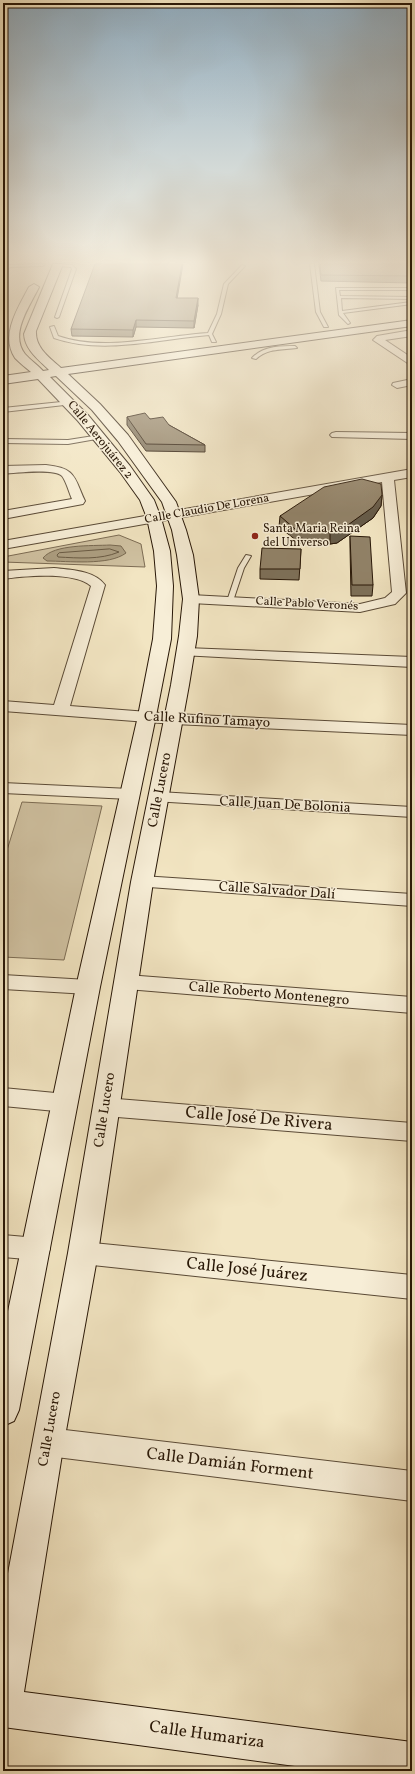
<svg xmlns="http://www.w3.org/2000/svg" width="415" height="1774" font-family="Vollkorn,serif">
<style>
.green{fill:#d0c2a2;stroke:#7c6c54}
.water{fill:#ad9f82;stroke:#786951}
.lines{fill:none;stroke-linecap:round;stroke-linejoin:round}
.shore{stroke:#6a5b44;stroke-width:1}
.lane-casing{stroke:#5a4a36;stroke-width:2}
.street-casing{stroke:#5a4a36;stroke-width:2}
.secondary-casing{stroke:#281707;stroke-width:2}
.lane{fill:#f7eed7;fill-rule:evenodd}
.street{fill:#f7eed7;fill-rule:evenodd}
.secondary{fill:#f7eed7;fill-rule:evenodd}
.wall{fill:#7d7059;stroke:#281707}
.shaded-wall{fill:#665b49;stroke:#281707}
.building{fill:#918268;stroke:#281707}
.poi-dot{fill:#8f2418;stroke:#f7eed7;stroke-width:1.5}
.labels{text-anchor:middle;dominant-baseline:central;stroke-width:3;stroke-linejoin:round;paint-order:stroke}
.far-street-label{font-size:12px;fill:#281707;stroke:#f7eed7}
.far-poi-label{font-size:12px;fill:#281707;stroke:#f7eed7;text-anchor:start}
.street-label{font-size:14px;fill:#281707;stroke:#f7eed7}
.near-street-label{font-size:17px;fill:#281707;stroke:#f7eed7}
</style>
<rect width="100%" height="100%" fill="#f2e5c2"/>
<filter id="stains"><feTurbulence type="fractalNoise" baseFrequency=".005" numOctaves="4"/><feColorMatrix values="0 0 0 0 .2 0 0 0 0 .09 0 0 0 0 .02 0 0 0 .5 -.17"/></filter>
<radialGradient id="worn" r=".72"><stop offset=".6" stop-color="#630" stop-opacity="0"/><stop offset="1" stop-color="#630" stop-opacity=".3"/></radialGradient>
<!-- green -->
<g class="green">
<polygon points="119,535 141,544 145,567 3,562 3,557"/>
<polygon points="22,802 102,806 64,960 3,957 3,863"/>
</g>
<!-- water -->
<path class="water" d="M110,545L121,546L126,553C109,566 67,561 47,561L43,558C54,544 92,546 110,545Z"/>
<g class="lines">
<!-- shore -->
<path class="shore" d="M110,549L119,552C100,560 78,558 58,557L57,555L59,553Z"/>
<!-- lane casing -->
<g class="lane-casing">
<g id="lane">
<polygon points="45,264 43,266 10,267 3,274 3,270 9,265"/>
<polygon points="56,264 72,265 76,269 59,317 57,318 55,317 72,269 71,267 58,266"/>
<polygon points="310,264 314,264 320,312 328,327 324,327 316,312"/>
<path d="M242,265L245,266L228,284L221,314L212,334L216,342H212L209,335C159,339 103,355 54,338L50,327L54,326L58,336C103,352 161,336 208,333L217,314L224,284Z"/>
<polygon points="336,288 412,288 412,290 339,290 340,296 412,297 412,299 341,298 342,311 411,302 412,304 343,313 350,323 348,324 339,315"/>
<path d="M295,346L297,348C282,350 268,348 256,359L252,358C263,346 280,346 295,346Z"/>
<polygon points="71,401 73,402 73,404 3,412 3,408"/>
<polygon points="100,435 102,436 102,438 68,444 3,443 3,439 68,440"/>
<polygon points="246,555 251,556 244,568 233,601 232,602 228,602 227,601 238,568"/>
</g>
</g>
<!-- street casing -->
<g class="street-casing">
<g id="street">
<polygon points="412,330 412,336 385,340 412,358 412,366 373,340 377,336"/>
<polygon points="412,379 412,385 397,388 392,385 393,383"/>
<polygon points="336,432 412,433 412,439 332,437 330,435 332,433"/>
<path d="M46,465C76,468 74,477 85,501L83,504L3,519V511L72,499C69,492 66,481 62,476C54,468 14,473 3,474V466Z"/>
<polygon points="412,469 412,477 394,480 406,593 395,604 360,612 191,603 186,602 184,599 186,596 191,595 360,604 385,598 392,592 382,482 3,549 3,541"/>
<path d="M54,568C70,570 94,570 105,585L70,706L174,714L412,725V735L174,724L3,711V701L54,705L91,586C74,571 24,576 3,579V571Z"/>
<polygon points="186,648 412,657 412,667 181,655 179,652 181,649"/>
<polygon points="3,783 130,789 136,790 139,794 136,798 130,799 3,793"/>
<polygon points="159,792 412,807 412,817 153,801 150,797 153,793"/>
<polygon points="142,876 412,894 412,906 135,886 133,882 135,878"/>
<polygon points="3,975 88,980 95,982 98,987 95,992 88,994 3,989"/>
<polygon points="127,975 412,997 412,1013 127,989 120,987 117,982 120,977"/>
<polygon points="3,1088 66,1094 74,1097 77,1103 74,1109 66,1112 3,1106"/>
<polygon points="105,1098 412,1123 412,1141 105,1116 97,1113 94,1107 97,1101"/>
<polygon points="3,1235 37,1238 46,1241 50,1249 46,1257 37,1260 3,1257"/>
<polygon points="83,1242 412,1275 412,1299 83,1264 74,1261 70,1253 74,1245"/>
<polygon points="48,1428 412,1471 412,1501 48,1456 38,1452 34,1442 38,1432"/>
</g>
</g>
<!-- secondary casing -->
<g class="secondary-casing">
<path id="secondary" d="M53,264H63L36,331C35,348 50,358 61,368L412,320V326L68,374L100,404L128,435L176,502L186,530L193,555L199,599L197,636L189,685L153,882L98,1253L64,1442L24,1692L412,1742V1771H332L3,1727V1600L68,1253L131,882L171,685L179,636L183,599L177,555L172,530L162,502L118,441L92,410L56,376L50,377L88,415L130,466L154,500L161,518L170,551L173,586L171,639L156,716L100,987L19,1410L14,1421L3,1426V1335L76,987L138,716L153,639L157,586L154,551L147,518L140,500L120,472L78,421L38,379L3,384V376L31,372C26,368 20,363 15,358C0,335 18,308 29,287L34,284L39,287C30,306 9,334 25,354C30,360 38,365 43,371L49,370C39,360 25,350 24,334Z"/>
</g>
<!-- lane -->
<use href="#lane" class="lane"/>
<!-- street -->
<use href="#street" class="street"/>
<!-- secondary -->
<use href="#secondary" class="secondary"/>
</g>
<!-- wall -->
<g class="wall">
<polygon points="319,264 412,264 412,283 321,281"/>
<polygon points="177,298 198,305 194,328 136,327 133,337 72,336 71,329"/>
<polygon points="127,417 150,419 169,425 205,445 205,452 146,451 127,425"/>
<polygon points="382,495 381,506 373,518 337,543 330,544 301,538 301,544 279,527 280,516"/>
<polygon points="350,536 373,585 372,596 351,596 350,547"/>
<polygon points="301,549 299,580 260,579 260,569"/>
</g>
<!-- shaded-wall -->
<g class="shaded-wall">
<polygon points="182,264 183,264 176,305 176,298"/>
<polygon points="198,298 198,305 194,328 194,321"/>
<polygon points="136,320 136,327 133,337 133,330"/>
<polygon points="382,495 381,506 373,518 337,543 330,544 330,533"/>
</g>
<!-- building -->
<g class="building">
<polygon points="95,264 182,264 176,298 198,298 194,321 136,320 133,330 71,329"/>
<polygon points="320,264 412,264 412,276 321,275"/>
<polygon points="145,413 150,419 163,417 169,425 205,445 146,444 127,417"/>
<polygon points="362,479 381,484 382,495 373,507 338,532 330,533 302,527 301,534 280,516 324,487"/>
<polygon points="350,536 370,537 373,585 352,585"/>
<polygon points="262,548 301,549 300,569 260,569"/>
</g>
<!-- sky -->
<linearGradient id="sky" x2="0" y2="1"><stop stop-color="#90acbf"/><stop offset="0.51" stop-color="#f9f3e4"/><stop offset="1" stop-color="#f9f3e4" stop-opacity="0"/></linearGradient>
<rect width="415" height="513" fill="url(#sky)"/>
<!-- markers -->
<circle class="poi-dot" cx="255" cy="536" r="4"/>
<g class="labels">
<!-- far-street labels -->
<g class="far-street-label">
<text transform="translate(100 440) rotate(51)">Calle Aerojuárez 2</text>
<text transform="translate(207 509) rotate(-10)">Calle Claudio De Lorena</text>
<text transform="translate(307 604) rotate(3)">Calle Pablo Veronés</text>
</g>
<!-- far-poi labels -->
<g class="far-poi-label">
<text x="263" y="529">Santa Maria Reina<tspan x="263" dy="14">del Universo</tspan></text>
</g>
<!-- street labels -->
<g class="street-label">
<text transform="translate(207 720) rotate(3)">Calle Rufino Tamayo</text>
<text transform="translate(160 790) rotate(-79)">Calle Lucero</text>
<text transform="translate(285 805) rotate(3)">Calle Juan De Bolonia</text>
<text transform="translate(277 891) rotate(4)">Calle Salvador Dalí</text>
<text transform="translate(269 994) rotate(5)">Calle Roberto Montenegro</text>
<text transform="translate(105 1110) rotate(-81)">Calle Lucero</text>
<text transform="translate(50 1429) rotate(-80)">Calle Lucero</text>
</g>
<!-- near-street labels -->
<g class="near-street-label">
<text transform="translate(259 1119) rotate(5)">Calle José De Rivera</text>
<text transform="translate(247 1270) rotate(6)">Calle José Juárez</text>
<text transform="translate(230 1464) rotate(7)">Calle Damián Forment</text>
<text transform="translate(207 1735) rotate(8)">Calle Humariza</text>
</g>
</g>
<!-- margin -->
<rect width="415" height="1774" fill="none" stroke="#f2e5c2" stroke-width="16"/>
<rect x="4" y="4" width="407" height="1766" fill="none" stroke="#281707" stroke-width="2"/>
<rect x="8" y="8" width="399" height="1758" fill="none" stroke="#281707"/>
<rect width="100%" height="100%" filter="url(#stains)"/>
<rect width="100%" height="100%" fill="url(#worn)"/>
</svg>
